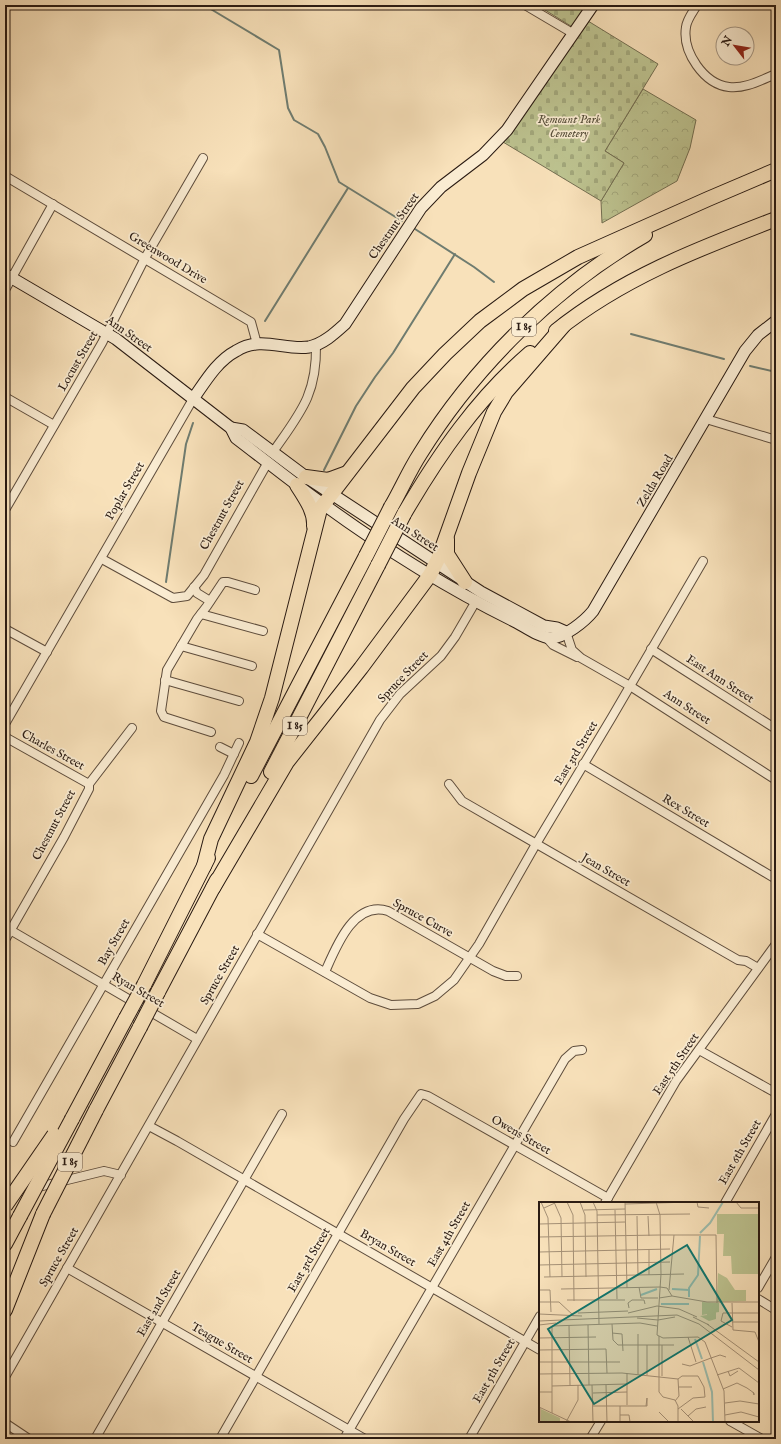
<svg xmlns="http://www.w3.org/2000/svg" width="781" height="1444" font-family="'IM FELL English',serif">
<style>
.forest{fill:url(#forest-crowns);stroke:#736e51}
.cemetery{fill:url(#cemetery-stones);stroke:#736e51}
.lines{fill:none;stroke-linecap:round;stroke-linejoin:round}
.stream{stroke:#6f7c70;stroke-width:2}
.street-casing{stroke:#5d4c3c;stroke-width:10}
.secondary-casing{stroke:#291a12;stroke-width:13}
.highway-casing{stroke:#291a12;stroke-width:16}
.street{stroke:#faecd2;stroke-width:8}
.secondary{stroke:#faecd2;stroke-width:11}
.highway{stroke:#f8e1ba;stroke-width:14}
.highway-bridge-casing{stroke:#291a12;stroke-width:16;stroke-linecap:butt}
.highway-bridge{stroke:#f8e1ba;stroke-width:14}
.labels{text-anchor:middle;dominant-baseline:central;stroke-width:3.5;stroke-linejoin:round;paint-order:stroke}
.shield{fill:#faecd2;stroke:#68594c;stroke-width:1}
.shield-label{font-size:11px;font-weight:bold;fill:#291a12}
.park-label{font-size:12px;font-style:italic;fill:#554d38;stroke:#faecd2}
.street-label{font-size:12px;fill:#291a12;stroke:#faecd2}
.inset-river{fill:none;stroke:#9dbeaf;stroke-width:2}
.inset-road{fill:none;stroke:#a59177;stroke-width:1}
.view{fill:#0f766e;fill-opacity:0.15;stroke:#0f766e;stroke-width:2}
.inset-edge{fill:none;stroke:#291a12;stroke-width:2}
</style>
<defs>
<pattern id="forest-crowns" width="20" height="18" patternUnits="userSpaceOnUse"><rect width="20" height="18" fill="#bdc390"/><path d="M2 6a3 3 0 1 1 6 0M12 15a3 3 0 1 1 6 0" fill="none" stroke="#a2a77b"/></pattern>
<pattern id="cemetery-stones" width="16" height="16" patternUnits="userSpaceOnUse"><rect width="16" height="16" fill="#bdc390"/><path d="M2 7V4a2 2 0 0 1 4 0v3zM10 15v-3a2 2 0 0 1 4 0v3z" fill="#a2a77b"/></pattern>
</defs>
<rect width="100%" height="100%" fill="#f8e1ba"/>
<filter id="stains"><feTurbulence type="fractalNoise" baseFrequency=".005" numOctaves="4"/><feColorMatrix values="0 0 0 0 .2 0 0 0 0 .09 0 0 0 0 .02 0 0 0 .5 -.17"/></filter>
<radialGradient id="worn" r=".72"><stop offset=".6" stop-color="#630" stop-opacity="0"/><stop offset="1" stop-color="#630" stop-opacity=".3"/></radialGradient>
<!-- forest -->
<polygon class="forest" points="643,89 696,120 690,148 677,181 602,223 601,201 624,163 605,151"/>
<!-- cemetery -->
<g class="cemetery">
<polygon points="537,5 586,5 574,28"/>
<polygon points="588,21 658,64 605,151 624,163 601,201 503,142"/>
</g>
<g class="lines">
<!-- stream -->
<g class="stream">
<polyline points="204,5 279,50 288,108 294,120 318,134 325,147 339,182 402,221"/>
<polyline points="415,229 474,267 494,282"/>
<polyline points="265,321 348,188"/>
<polyline points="631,334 724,359"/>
<polyline points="750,366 776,372"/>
<polyline points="324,470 356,406 375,377 393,353 455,254"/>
<polyline points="166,582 186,444 193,423"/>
</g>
<!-- street casing -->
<g class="street-casing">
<g id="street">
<polyline points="525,5 574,34"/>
<path d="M697,5C693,12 687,19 686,27C682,52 704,84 729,87C745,89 761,80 776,74"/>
<polyline points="5,176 251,322 257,344"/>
<polyline points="5,290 53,204"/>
<polyline points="5,397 54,425"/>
<polyline points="706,419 776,440"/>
<path d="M273,452C300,413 317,395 316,345"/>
<polyline points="5,510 102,343 145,258 203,158"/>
<polyline points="102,559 173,598 187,596 204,575 268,462"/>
<polyline points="194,587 197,593 210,601"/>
<polyline points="201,614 263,631"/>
<polyline points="5,629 47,652"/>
<polyline points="566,632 572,650 581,658 630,686 776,780"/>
<polyline points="545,636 553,645 577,657"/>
<polyline points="181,646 252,666"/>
<polyline points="651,649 776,729"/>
<polyline points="165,680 239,701"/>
<polyline points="5,724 193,399"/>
<polyline points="211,732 164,717 161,711 167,670 197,619 207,606 223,582 228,582 255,590"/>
<polyline points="5,737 89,784"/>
<polyline points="220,747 234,754"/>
<polyline points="583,764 776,879"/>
<polyline points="449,784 462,801 738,960 746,961 758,968"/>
<polyline points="5,927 197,1039"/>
<polyline points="257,934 370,998 391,1005 418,1004 435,996 454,980 479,944 536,844 612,717 703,561"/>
<polyline points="5,940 64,837 89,789 89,784 132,728"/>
<path d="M325,972C336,947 354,900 388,911L493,971L506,976H517"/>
<polyline points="699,1050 776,1093"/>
<polyline points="149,1126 177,1141 540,1350"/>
<polyline points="13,1142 224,775 239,743"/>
<polyline points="14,1193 104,1171 121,1175"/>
<polyline points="605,1203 676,1081 776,944"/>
<polyline points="725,1203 776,1114"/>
<polyline points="67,1268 365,1439"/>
<polyline points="758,1288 776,1257"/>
<polyline points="758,1299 776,1310"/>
<polyline points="5,1377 380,720 400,694 441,656 455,637 476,601"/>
<polyline points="730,1421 762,1439"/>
<polyline points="5,1423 29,1439"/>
<polyline points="95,1439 282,1114"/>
<polyline points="220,1439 404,1119 421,1094 428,1096 608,1198"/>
<polyline points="344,1439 565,1059 574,1051 582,1050"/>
<polyline points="469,1439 540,1316"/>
<polyline points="590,1439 601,1421"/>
</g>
</g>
<!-- secondary casing -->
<g class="secondary-casing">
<g id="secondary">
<path d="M5,274L116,339L231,428L236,438C265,460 293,483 323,504C382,547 447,588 512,620C523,625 538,637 551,638C564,638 585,621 593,611L745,351L758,335L776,321"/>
<path d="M193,399C205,382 217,361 236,351C262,335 284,351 309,347C323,344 334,334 345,324L421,208L441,187L483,155L507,130L593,5"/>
<polyline points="231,428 243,430 306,477 481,592 544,626 557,628 566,632"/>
</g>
</g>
<!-- highway casing -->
<g class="highway-casing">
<g id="highway">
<path d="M556,331C622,278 698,249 776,219"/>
<polyline points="306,477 328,480 347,473"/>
<path d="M297,485C305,498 315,511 314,526"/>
<path d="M391,507C401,490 409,471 420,454C475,365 555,287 645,235"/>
<path d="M404,514C439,454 477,399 530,353"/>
<polyline points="447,539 447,554 465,582"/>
<polyline points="271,772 378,565"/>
<polyline points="251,776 366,556"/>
<polyline points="204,866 211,839 257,742 272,698 320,509 413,388 445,354 480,321 523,289 578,257 708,199 776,170"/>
<polyline points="213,888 287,762 361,668 430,575 439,557 469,473 494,412 506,392 564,325"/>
<polyline points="144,985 208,858"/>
<polyline points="158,992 217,880"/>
<polyline points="96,1110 140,1027"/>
<polyline points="72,1119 126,1018"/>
<polyline points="5,1244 20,1216"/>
<polyline points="5,1310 43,1214"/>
</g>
</g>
<!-- street -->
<use href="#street" class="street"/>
<!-- secondary -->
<use href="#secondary" class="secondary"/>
<!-- highway -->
<use href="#highway" class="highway"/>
<!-- highway-bridge casing -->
<g class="highway-bridge-casing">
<g id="highway-bridge">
<polyline points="366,556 391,507"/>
<polyline points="378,565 404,514"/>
<polyline points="126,1018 144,985"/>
<polyline points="140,1027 158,992"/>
<polyline points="5,1206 54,1135"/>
<polyline points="43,1214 96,1110"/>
<polyline points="20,1216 72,1119"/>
</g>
</g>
<!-- highway-bridge -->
<use href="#highway-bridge" class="highway-bridge"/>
</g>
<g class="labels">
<!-- shield labels -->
<g class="shield">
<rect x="512" y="318" width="24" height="18" rx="3"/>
<rect x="283" y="717" width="24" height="18" rx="3"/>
<rect x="58" y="1153" width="24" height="18" rx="3"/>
</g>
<g class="shield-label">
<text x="524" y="327">I 85</text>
<text x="295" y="726">I 85</text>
<text x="70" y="1162">I 85</text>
</g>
<!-- park labels -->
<g class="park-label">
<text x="569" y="119">Remount Park<tspan x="569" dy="14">Cemetery</tspan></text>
</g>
<!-- street labels -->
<g class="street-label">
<text transform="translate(394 226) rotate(-55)">Chestnut Street</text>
<text transform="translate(168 258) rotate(31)">Greenwood Drive</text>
<text transform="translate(129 334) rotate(35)">Ann Street</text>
<text transform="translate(78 361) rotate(-60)">Locust Street</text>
<text transform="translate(655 481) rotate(-59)">Zelda Road</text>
<text transform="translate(125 491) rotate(-60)">Poplar Street</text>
<text transform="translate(222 515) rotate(-61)">Chestnut Street</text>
<text transform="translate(415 534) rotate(33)">Ann Street</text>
<text transform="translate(403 677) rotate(-46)">Spruce Street</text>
<text transform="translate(720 679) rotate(33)">East Ann Street</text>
<text transform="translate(687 707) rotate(33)">Ann Street</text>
<text transform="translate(53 750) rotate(29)">Charles Street</text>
<text transform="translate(576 753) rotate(-59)">East 3rd Street</text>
<text transform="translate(686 811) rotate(31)">Rex Street</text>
<text transform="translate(54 825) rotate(-62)">Chestnut Street</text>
<text transform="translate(606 870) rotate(30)">Jean Street</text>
<text transform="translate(423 918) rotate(29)">Spruce Curve</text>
<text transform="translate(114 942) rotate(-60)">Bay Street</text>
<text transform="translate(220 975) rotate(-60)">Spruce Street</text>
<text transform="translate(138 990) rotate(30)">Ryan Street</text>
<text transform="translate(676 1064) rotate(-56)">East 5th Street</text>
<text transform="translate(521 1135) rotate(30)">Owens Street</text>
<text transform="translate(740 1152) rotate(-60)">East 6th Street</text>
<text transform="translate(449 1234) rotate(-60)">East 4th Street</text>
<text transform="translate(388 1248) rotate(30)">Bryan Street</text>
<text transform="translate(59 1257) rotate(-60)">Spruce Street</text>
<text transform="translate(309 1260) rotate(-60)">East 3rd Street</text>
<text transform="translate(159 1303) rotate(-60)">East 2nd Street</text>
<text transform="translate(222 1343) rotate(30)">Teague Street</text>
<text transform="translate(494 1371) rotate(-60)">East 5th Street</text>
</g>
</g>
<!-- overview -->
<g transform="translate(539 1202)">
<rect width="220" height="220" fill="#f8e1ba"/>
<path d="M2,207L21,216V220H2Z" fill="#bdc390"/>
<path d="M168,110H177V117L170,119L161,114L168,113Z" fill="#bdc390"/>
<path d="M178,12H220V72H193L192,54H184L185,32H178ZM179,71L188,76L196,88H207V99L178,100ZM163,100L180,101V110L163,113Z" fill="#bdc390"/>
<path class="inset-river" d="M161,31L171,21L184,0M133,87L150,88M102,93L118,87M150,95V86L159,73L161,34M122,102H150M156,137L163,157M164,160L173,190L174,220"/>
<path class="inset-road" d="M2,0L9,16L11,75M15,0L22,16L23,75M28,0L34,13L35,99M41,0L46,13L47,75M54,0L58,9L60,122M86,0L88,86M117,0L121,13L122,72L118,133L124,136L159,135L166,140L185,189L186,220M158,0L159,5L170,6M197,0L202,6H220M86,2L151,0M5,6L16,1M45,8L86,7M76,8L78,97M58,13L151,12M98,14L99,73M109,14L110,34M0,22L86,20M121,33H177L178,101M0,35L121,33M110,47V73M0,50L131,47M0,63L131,60M5,75L145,72M100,85L102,96H119M22,87L121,85L128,86L133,94M0,88H11L12,110M130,88L135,33M120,96L133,94L168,100H220M28,98H86M0,100H20L35,114M193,101L194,128L216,130L220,140M90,106L89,101L93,98H105L106,102M39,111L89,109M89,111L118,104L140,107L158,115M0,112L43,114M154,115L170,123M98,116L119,118L136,115M0,119L138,113L160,122L220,168M193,120H220M73,122L74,138L79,143H135M168,122L220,160M0,123L17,121M30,123L31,183M49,123L50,183M193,125L182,119L184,111H220M73,131L83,132L84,149M99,132V172M120,134V190L124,195L136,198L139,204V220M149,135L157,160M0,136L57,135M108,143V173M0,148L67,147L68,171M172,156L181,153L187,155M0,160H81M143,162L151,164L172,156M189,169L191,174L199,169M88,171V203M0,172L83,171L139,177L143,174H159L165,185L166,195L154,196L139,207M178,173L200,166L220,181M123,174V143M53,183L54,220M67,183L68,220M13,184L88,182M140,185H153M184,187L198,181L208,186L215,191V193L214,190M0,190H13M54,191L88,190M136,199L140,194L139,177M186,201L201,199L220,202M54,204H108V196L107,204M0,205L32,220M1,206V220M142,207L155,220M120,210L130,220M13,211V124L101,121L118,124M81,213H90L91,220M186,213L202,210L220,215M149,214L157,207L167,205M27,220L39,198V183M81,220V204"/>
<path class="view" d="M148,43L193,118L55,202L9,127Z"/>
<rect width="220" height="220" class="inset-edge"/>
</g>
<!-- margin -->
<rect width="781" height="1444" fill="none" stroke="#f8e1ba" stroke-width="20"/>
<rect x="6" y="6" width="769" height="1432" fill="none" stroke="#291a12" stroke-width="2"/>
<rect x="10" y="10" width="761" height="1424" fill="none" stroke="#291a12"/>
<!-- north arrow -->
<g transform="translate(735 46) rotate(301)"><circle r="19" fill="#faecd2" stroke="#a69885"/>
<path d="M0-3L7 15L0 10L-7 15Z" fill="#8f2418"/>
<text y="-6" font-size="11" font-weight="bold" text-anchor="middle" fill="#291a12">N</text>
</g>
<rect width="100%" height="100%" filter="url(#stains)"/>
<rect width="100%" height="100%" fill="url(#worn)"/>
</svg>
